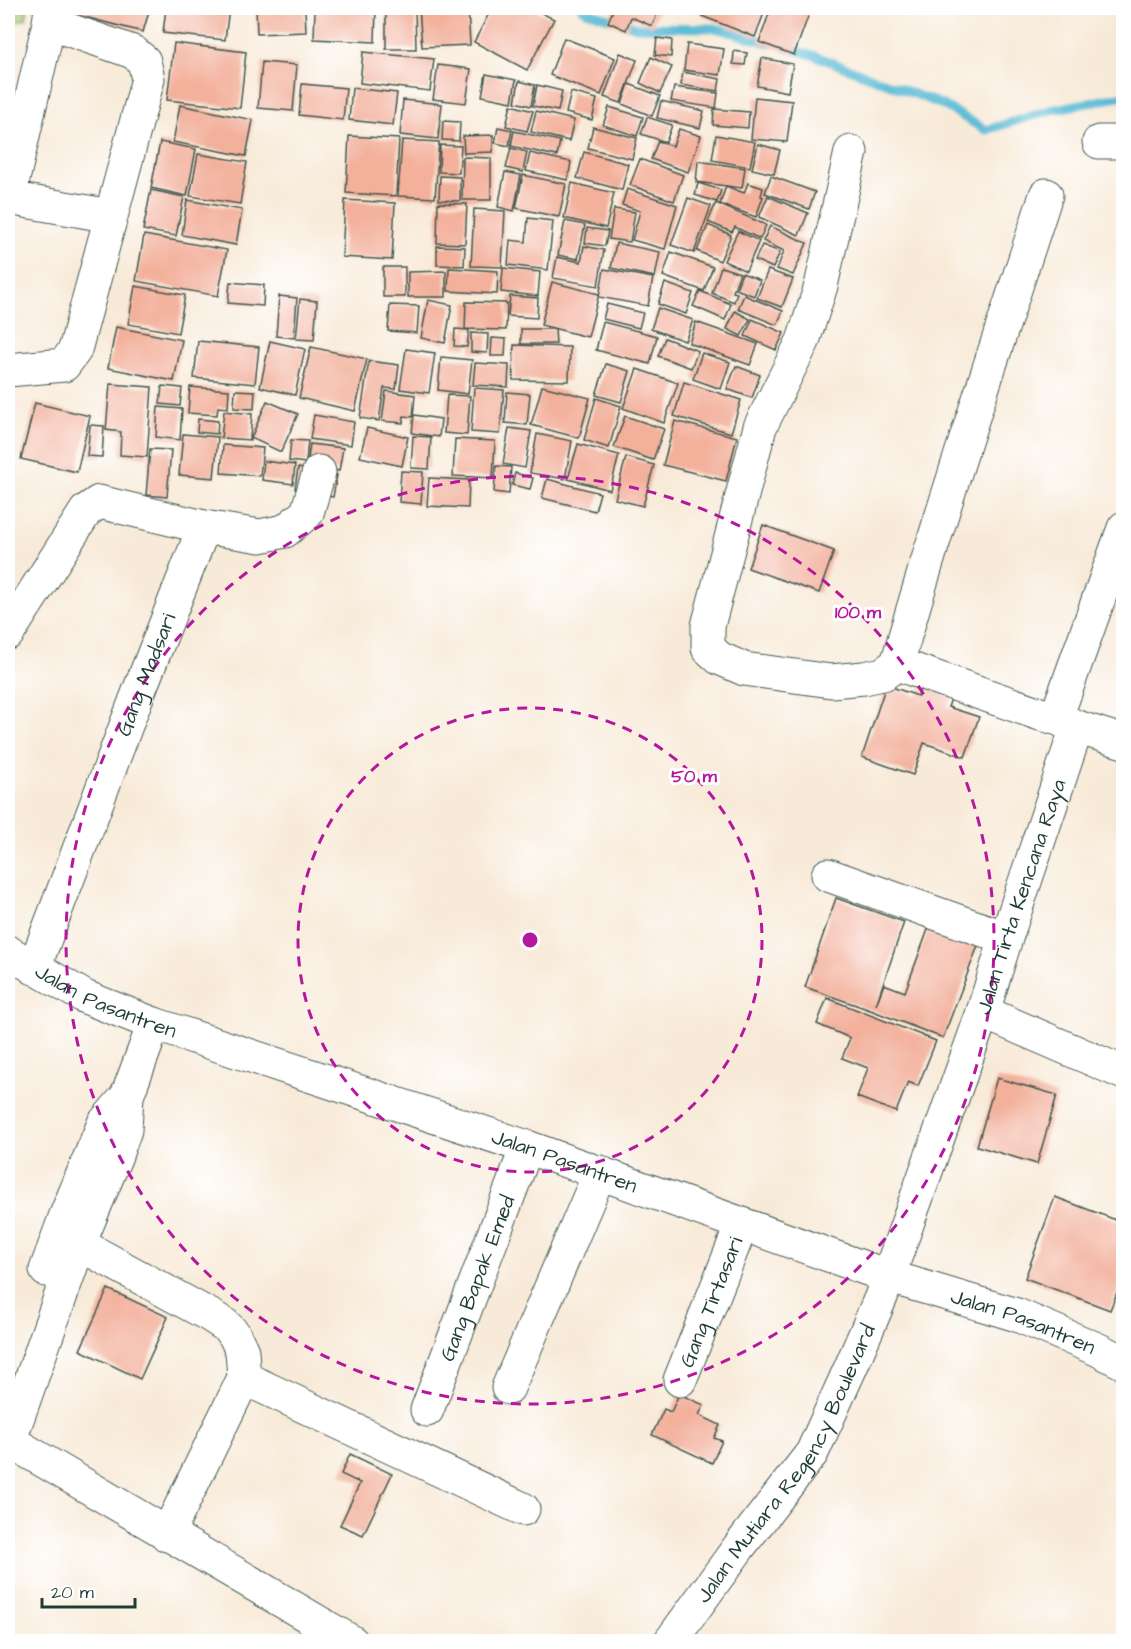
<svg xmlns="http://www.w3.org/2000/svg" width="1131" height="1649" font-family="'Architects Daughter',sans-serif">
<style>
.green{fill:#abcc75;stroke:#658454;stroke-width:1.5}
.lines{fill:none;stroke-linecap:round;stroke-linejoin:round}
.stream{stroke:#56bad4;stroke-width:9}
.building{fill:#f3b19c}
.minor-casing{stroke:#40574d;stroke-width:35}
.major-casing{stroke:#40574d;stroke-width:35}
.minor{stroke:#fff;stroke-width:33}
.major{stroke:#fff;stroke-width:33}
.ring{fill:none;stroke:#b5179e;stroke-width:3;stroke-dasharray:10 8}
.labels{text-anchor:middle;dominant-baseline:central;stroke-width:6;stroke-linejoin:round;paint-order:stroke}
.street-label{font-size:21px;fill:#1f3d34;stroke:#fff}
.centre{fill:#b5179e;stroke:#fff;stroke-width:3}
.ring-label{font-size:18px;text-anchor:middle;font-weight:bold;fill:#b5179e;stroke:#fff;stroke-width:6;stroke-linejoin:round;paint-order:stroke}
</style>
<rect width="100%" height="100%" fill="#fff"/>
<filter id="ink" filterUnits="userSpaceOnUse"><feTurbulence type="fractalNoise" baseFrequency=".0167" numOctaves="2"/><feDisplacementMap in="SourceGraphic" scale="12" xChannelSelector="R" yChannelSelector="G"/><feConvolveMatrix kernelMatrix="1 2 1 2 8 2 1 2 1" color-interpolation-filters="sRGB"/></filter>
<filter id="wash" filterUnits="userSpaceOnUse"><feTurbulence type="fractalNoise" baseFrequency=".008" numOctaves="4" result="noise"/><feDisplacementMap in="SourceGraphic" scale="24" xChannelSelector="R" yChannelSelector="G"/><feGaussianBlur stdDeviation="1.35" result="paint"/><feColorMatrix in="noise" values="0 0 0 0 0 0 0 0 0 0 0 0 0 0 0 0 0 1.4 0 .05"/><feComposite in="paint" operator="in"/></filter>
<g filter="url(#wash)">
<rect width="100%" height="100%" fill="#f8ead8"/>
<!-- green -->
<polygon class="green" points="8,8 26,8 28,9 26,19 8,25"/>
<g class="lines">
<!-- stream -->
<g class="stream">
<polyline points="582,8 586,11 637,27 715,28 769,43"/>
<polyline points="785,48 813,55 943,105 986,130 1051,110 1124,96"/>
</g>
</g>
<g id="blocks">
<!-- building -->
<g class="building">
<polygon points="75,8 150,8 143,32 73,14"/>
<polygon points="166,8 229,8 225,40 163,33"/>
<polygon points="256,8 305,8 306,32 257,34"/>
<polygon points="315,8 376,8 375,42 314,39"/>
<polygon points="386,8 415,8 416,49 386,49"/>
<polygon points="419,8 468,8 470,45 422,47"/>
<polygon points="492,8 531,8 554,19 527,70 474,42"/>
<polygon points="614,8 660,8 652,26 631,17 626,30 608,22"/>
<polygon points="706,8 766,8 755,37 702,16"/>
<polygon points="771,8 792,8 809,14 794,55 759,42"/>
<polygon points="564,38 615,58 601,95 550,75"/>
<polygon points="657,38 672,40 671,57 655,55"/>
<polygon points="174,43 246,52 240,108 167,100"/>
<polygon points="687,44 724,49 720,75 684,70"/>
<polygon points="734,51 747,53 745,65 733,64"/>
<polygon points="363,52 434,59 430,91 360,83"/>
<polygon points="620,53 637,60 621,103 604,97"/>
<polygon points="651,57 672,67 660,93 640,83"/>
<polygon points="762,58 793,64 788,92 757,86"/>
<polygon points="262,62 297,65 293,111 258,108"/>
<polygon points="438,65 471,69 466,103 433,99"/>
<polygon points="683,72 720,79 718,91 681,85"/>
<polygon points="486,74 516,80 512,102 482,96"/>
<polygon points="519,81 535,85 531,106 515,102"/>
<polygon points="302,84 346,88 343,120 299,115"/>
<polygon points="629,84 660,96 652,116 622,104"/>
<polygon points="537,85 562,91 558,111 533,106"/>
<polygon points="674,87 718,93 716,108 671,101"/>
<polygon points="352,88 397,93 393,125 349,120"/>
<polygon points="571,92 597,99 592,120 566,113"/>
<polygon points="755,97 792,101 787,142 751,139"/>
<polygon points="403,100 442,104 438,139 400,135"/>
<polygon points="661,101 704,111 700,128 657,118"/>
<polygon points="180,105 253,120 246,156 173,142"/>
<polygon points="511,105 533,111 527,131 506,126"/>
<polygon points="609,107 643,117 637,136 603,125"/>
<polygon points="714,109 749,112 748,128 713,125"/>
<polygon points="536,111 574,120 569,141 531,132"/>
<polygon points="647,117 672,125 666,142 641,134"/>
<polygon points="443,121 460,122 459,141 442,140"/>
<polygon points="498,127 512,130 509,146 495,143"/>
<polygon points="593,127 637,138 632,159 588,148"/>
<polygon points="679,129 701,136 688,172 651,159 658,141 673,146"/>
<polygon points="514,131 560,141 557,156 511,146"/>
<polygon points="493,135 493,152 464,153 463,136"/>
<polygon points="716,135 755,142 750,167 712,160"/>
<polygon points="349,136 399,139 396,196 346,193"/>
<polygon points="402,140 439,142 435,198 398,196"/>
<polygon points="160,142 196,149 187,196 151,188"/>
<polygon points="758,144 780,150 774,174 752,169"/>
<polygon points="440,145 461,146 459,173 439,172"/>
<polygon points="511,148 527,152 523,172 506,168"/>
<polygon points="584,152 628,164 622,190 577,178"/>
<polygon points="530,153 571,162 568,180 526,171"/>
<polygon points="198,154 247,162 240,204 190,196"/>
<polygon points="463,157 491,158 491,200 462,200"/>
<polygon points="640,159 683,175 674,201 630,185"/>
<polygon points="698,161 745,168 742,188 696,182"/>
<polygon points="505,172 521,175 514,211 498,207"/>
<polygon points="523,175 566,184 559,217 516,208"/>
<polygon points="440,176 460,177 460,201 439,200"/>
<polygon points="771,176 815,192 809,209 765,193"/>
<polygon points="572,183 614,193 606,228 564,218"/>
<polygon points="698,183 721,190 717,202 695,195"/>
<polygon points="748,183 763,188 761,196 763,197 756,217 720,204 726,186 744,193"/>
<polygon points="627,189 677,205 665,249 632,240 640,211 622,205"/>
<polygon points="151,190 184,197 176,236 143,230"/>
<polygon points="768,196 808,213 799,235 759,217"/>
<polygon points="688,198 711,206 694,253 671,245"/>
<polygon points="187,200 242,210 236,245 182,235"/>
<polygon points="345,200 395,203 392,260 342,257"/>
<polygon points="438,203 467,204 465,244 437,243"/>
<polygon points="716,203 766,225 760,239 735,227 732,232 708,222"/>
<polygon points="474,209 505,211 502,267 471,266"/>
<polygon points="614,209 635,212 630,242 609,239"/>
<polygon points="528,218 553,221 548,270 508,265 510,240 526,242"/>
<polygon points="565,221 585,225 578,259 558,255"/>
<polygon points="708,225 731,235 720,261 697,251"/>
<polygon points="770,226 807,243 793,275 777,269 784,251 763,241"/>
<polygon points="587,228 608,231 605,246 585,243"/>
<polygon points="738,231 759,241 746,271 724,261"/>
<polygon points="144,235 227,250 218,296 136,281"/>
<polygon points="616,243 660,252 655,277 611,268"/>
<polygon points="762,245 780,252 773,268 755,260"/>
<polygon points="437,246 465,247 464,266 437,265"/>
<polygon points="584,246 604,250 598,286 553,278 557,257 581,262"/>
<polygon points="671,252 713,267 704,291 663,276"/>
<rect x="383" y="267" width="22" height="30"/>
<polygon points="721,267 740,273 733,292 737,293 734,302 712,293"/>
<polygon points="449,268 498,271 497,294 448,291"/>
<polygon points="503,268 540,272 538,296 501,292"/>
<polygon points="604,269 653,278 648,306 599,297"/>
<polygon points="768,270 793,279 782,307 757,298"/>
<polygon points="446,271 446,297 408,297 408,272"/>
<polygon points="742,273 760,280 754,296 736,289"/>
<polygon points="230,282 264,285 263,306 228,303"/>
<polygon points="552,282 599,294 588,337 541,325"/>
<polygon points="665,283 693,293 686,314 658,304"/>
<polygon points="135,286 185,295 178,333 128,324"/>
<polygon points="700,291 731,304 725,320 693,306"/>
<polygon points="744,295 783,311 777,325 738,309"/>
<polygon points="279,296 297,298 294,338 276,336"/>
<polygon points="510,296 538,298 537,318 508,316"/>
<polygon points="300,299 317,301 314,340 296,339"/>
<polygon points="428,300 452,305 445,343 421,338"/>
<polygon points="466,302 507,303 506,330 465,329"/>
<polygon points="607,304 643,313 639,328 603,319"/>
<polygon points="390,305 419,306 417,333 388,331"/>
<polygon points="658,308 693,320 685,341 651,329"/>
<polygon points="735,311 750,319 741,336 727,329"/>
<polygon points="752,319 784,333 776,350 745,336"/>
<polygon points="603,322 657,336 650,364 596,350"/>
<polygon points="696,322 758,344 750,365 689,343"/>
<polygon points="116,327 182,340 174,381 108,368"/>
<polygon points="455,329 469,330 467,347 454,346"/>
<polygon points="521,329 555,329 556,344 521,344"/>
<polygon points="471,333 488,334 487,353 471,352"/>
<polygon points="492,338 506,339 505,356 491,356"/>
<polygon points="665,338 698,351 691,368 658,356"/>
<polygon points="198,341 259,347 255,384 194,378"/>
<polygon points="270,341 305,349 295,395 260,387"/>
<polygon points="514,345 570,347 569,381 513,380"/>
<polygon points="311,347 367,359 355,411 299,398"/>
<polygon points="406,349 435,353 429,393 400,389"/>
<polygon points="702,353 730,362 721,389 693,379"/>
<polygon points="441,357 472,360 468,394 438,390"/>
<polygon points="369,361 399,365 396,389 384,388 379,421 360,418"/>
<polygon points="475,363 509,365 508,387 473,385"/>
<polygon points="606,364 630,371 621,402 596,395"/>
<polygon points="736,366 760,375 752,398 727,389"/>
<polygon points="637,369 678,383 664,423 623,408"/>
<polygon points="684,382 741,400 731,433 674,416"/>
<polygon points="110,384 152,387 147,457 120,455 121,432 106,430"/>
<polygon points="162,386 182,388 180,406 160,404"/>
<polygon points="542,386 590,398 579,438 531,425"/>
<polygon points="190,387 229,390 228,408 218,407 217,415 188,413"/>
<polygon points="474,388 504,390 500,434 471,432"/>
<polygon points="235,390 255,391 254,409 234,408"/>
<polygon points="386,391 415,395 413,417 404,416 403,423 382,421"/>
<polygon points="507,392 530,394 527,425 505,423"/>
<polygon points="447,395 470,396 467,435 444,433"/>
<polygon points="596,398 621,406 609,448 584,440"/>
<polygon points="267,401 298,414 281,452 251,438"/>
<polygon points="35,403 90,416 77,472 21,459"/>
<polygon points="158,407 182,409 180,440 156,437"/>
<polygon points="224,411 252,414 250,440 221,438"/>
<polygon points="314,415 354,422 351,445 310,439"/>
<polygon points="414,415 441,419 439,437 412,433"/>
<polygon points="625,416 664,429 653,460 614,447"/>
<polygon points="198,419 218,421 217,434 197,432"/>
<polygon points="675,421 737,437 726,481 663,465"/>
<polygon points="90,425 104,426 102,457 87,456"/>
<polygon points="367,428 408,437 402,466 360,457"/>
<polygon points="509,428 531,431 525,468 503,464"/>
<polygon points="183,434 218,437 214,478 179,475"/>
<polygon points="537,434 572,441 565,479 530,473"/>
<polygon points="413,436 431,437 429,469 411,468"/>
<polygon points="455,439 495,441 493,478 453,476"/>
<polygon points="291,440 308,441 306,463 289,461"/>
<polygon points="310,444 343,448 339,471 307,467"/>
<polygon points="578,444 619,455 610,490 568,479"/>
<polygon points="223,445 263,448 260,476 221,473"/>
<polygon points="150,449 171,450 167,497 146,495"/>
<polygon points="626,457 654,465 643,506 615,499"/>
<polygon points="264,461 295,465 293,484 262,480"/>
<polygon points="496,466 511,467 509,494 494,492"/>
<polygon points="298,468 315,471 312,492 295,489"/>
<polygon points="401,471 423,472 421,504 399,502"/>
<polygon points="322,473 337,475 333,497 318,495"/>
<polygon points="515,473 533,478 530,489 512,485"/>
<polygon points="429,478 469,480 468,508 427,506"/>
<polygon points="547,479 600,493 595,511 542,498"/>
<polygon points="763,525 834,551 819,593 748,568"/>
<polygon points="923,680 954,691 948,707 979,717 965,757 924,743 913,775 862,757 886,685 918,696"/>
<polygon points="836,898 904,922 876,1005 884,984 905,992 930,924 979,943 943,1038 873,1011 805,987"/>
<polygon points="827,998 936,1041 918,1086 908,1082 896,1112 857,1097 868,1068 842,1058 850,1038 817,1024"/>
<polygon points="997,1078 1057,1095 1037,1164 977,1146"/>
<polygon points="1055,1197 1124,1223 1124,1275 1110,1310 1025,1278"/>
<polygon points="1123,1286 1124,1286 1124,1305 1117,1302"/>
<polygon points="108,1289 168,1317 140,1379 80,1350"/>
<polygon points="679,1394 704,1405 699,1415 720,1425 714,1438 722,1441 712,1463 652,1435 664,1409 671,1412"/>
<polygon points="350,1454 392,1474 363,1535 340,1525 360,1483 341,1474"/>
</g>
</g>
</g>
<g filter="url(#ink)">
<use href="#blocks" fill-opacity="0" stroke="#40574d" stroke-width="1.5"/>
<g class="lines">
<!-- minor casing -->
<g class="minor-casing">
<g id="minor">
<polyline points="1099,142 1124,142"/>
<polyline points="851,152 821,286 803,341 760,427 708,626 708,648 719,658 744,669 831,681 864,678 883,674 897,664 1040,714 1056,718"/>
<polyline points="8,198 111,216"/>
<polyline points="8,201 49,23 51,8"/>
<polyline points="8,370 64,365 75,350 148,79 144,61 133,52 49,23"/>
<polyline points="8,633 86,511 99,502 204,527 260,536 285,531 307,513 319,472"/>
<path d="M897,664C942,506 995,351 1046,195"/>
<polyline points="1077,727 1124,742"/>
<polyline points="828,875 1006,938"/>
<path id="s1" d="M34,968L141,686L204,527"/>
<polyline points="983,1012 1124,1073"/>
<polyline points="79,1244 211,1316 225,1325 234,1334 242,1351 244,1378 167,1535"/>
<polyline points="46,1270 66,1215 104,1123 127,1096"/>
<polyline points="244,1378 523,1509"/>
<path id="s2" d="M680,1380L742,1224"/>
<polyline points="508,1388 600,1172"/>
<path id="s3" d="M427,1410L527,1147"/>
<polyline points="8,1440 352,1642"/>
<polyline points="8,1445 79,1244 115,1158 125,1130 127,1096 154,1024"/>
<path id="s4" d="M670,1642L739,1547L812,1453L850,1369L881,1297L983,1012L1006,938L1077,727L1056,718L1124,528"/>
</g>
</g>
<!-- major casing -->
<g class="major-casing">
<g id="major">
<path id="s5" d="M8,952L85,997L154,1024L527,1147L887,1276L1017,1315L1099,1350L1124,1363"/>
</g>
</g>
<!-- minor -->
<use href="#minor" class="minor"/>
<!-- major -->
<use href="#major" class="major"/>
</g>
</g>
<!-- distance rings -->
<g class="ring">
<circle cx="530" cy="940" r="232"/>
<circle cx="530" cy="940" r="464"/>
</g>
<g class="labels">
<!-- street labels -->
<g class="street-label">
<text stroke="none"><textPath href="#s1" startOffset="314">Gang Madsari</textPath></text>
<text stroke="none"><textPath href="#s4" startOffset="831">Jalan Tirta Kencana Raya</textPath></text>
<text stroke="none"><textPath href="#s5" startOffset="110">Jalan Pasantren</textPath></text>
<text stroke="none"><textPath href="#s5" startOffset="596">Jalan Pasantren</textPath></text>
<text stroke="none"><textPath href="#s3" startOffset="141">Gang Bapak Emed</textPath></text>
<text stroke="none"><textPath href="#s2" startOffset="84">Gang Tirtasari</textPath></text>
<text stroke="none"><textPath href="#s5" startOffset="1082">Jalan Pasantren</textPath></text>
<text stroke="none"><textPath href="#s4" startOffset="214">Jalan Mutiara Regency Boulevard</textPath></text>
</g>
</g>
<circle cx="530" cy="940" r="9" class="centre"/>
<g class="ring-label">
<text x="858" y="618">100 m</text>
<text x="694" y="782">50 m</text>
</g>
<!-- margin -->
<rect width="1131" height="1649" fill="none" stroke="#fff" stroke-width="30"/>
<!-- scale -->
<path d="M42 1598v9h93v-9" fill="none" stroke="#1f3d34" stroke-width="3"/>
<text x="51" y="1598" font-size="18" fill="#1f3d34" stroke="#ffffff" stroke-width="4.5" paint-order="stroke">20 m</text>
</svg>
